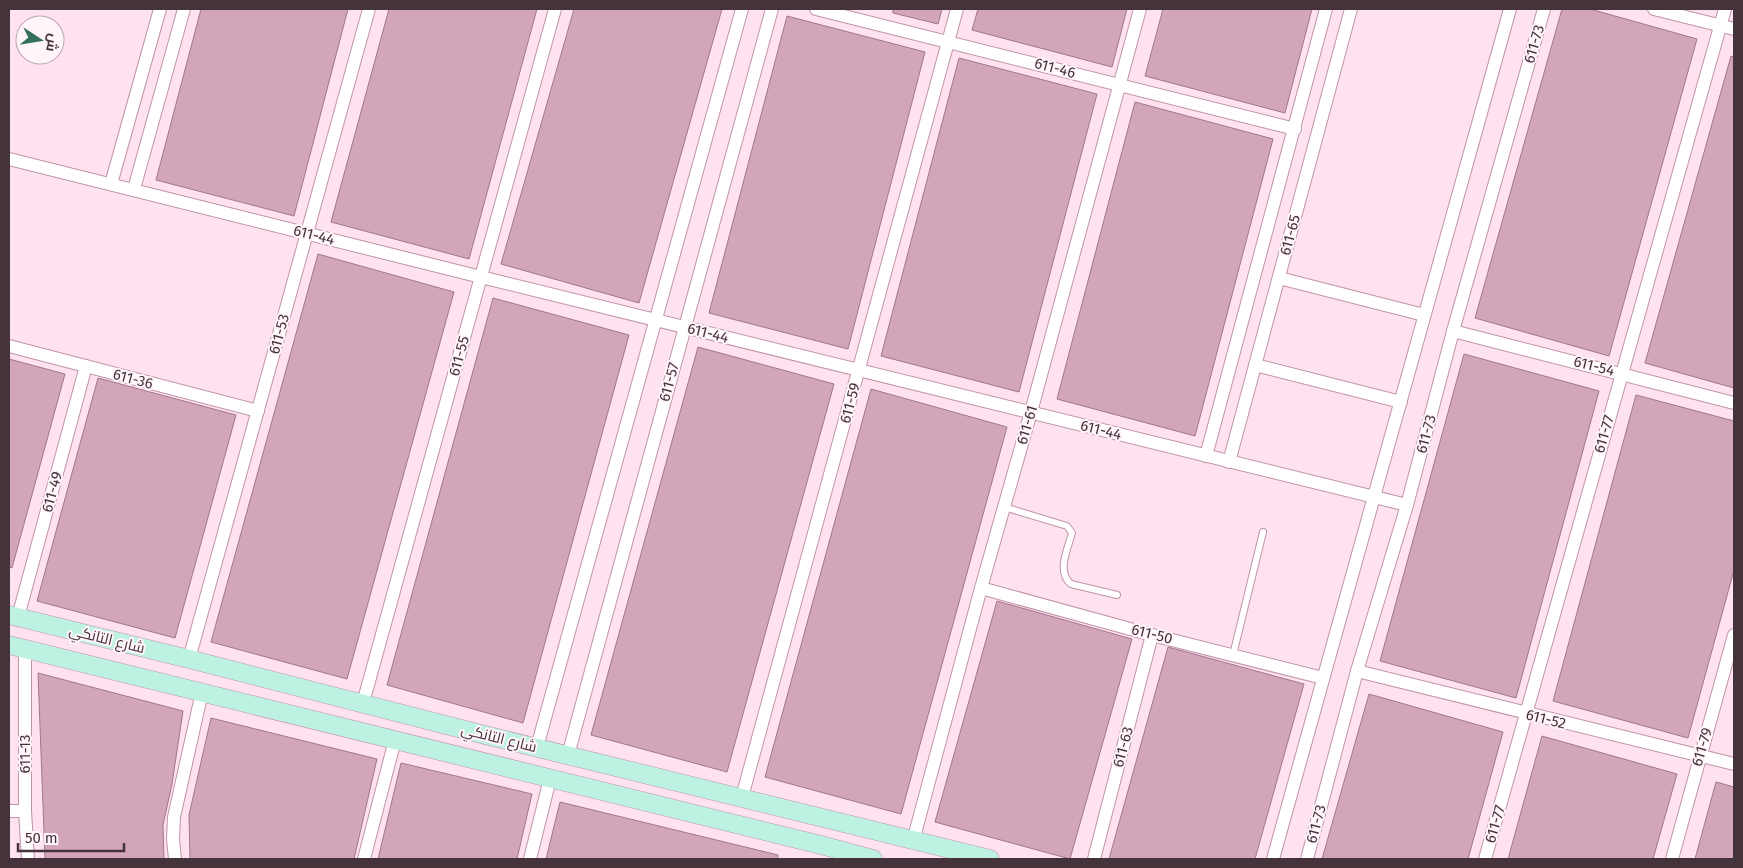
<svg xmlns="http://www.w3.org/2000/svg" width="1743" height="868" font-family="'Fira Sans',Cairo,sans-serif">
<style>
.building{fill:#d3a5bb;stroke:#a1768b}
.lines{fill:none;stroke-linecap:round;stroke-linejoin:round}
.lane-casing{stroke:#c194aa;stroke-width:8}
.street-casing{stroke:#c194aa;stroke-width:14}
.secondary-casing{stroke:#c194aa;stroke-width:19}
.lane{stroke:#fff;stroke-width:6}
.street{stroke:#fff;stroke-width:12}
.secondary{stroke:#bdf1e2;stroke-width:18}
.labels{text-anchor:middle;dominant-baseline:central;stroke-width:4;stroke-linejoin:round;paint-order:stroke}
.street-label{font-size:15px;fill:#45333c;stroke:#fff5fa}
</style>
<rect width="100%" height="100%" fill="#ffe2ef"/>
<!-- building -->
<g class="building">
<polygon points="201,9 348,9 294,216 156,180"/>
<polygon points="389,9 537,9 469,259 331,222"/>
<polygon points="574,9 722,9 639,303 501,264"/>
<polygon points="893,9 942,9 938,24 893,13"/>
<polygon points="978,9 1127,9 1112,67 972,30"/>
<polygon points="1163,9 1312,9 1285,113 1145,76"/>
<polygon points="1562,9 1590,9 1697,39 1609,356 1475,318"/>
<polygon points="787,16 925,52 848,349 709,313"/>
<polygon points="1731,56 1734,57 1734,388 1645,363"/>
<polygon points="959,58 1097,94 1019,392 881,356"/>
<polygon points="1135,102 1273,139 1195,436 1057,399"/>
<polygon points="318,254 454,292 347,679 211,642"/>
<polygon points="493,298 629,335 523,723 387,685"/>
<polygon points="698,347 834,384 727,772 591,735"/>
<polygon points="1464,354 1599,391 1516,698 1380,661"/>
<polygon points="9,359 65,374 12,568 9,567"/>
<polygon points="98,378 236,415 175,638 37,601"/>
<polygon points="871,389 1007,427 901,814 765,777"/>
<polygon points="1636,395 1734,421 1734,570 1688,738 1553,701"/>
<polygon points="997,601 1132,639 1070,859 935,822"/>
<polygon points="1168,647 1304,684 1255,859 1109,859"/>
<polygon points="38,673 183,711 172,784 163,825 164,859 45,859"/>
<polygon points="1369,694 1503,732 1468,859 1322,859"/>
<polygon points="211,718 377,759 354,859 190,859 189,815"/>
<polygon points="1542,736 1677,774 1653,859 1508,859"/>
<polygon points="401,763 532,794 517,859 378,859"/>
<polygon points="1716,782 1734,787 1734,859 1695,859"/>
<polygon points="560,802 778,855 778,859 546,859"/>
</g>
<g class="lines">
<!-- lane casing -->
<g class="lane-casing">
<g id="lane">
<path d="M1004,507L1067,526L1072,533C1068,548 1056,572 1071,584L1117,595"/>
<polyline points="1233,655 1263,532"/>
</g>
</g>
<!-- street casing -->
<g class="street-casing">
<g id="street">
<polyline points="816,9 1295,129"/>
<polyline points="1654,9 1734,29"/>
<polyline points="9,159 481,277 1407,505"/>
<polyline points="111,184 160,9"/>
<polyline points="134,189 184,9"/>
<polyline points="1279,278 1424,315"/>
<polyline points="1453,331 1734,403"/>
<polyline points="9,346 258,411"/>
<polyline points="1255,365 1401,402"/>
<polyline points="1206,456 1326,9"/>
<polyline points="1229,462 1351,9"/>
<polyline points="981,588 1152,635 1323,678"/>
<polyline points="18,617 86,366"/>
<polyline points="25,649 25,811 28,859"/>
<polyline points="189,659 369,9"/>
<polyline points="1357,671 1734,764"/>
<polyline points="363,703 555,9"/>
<polyline points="537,747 742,9"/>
<polyline points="568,755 772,9"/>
<polyline points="742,797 957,9"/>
<polyline points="9,811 25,811"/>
<polyline points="913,841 981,588 1031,412 1140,9"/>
<polyline points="175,859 173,839 174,817 202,692"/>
<polyline points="364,859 395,740"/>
<polyline points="530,859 550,779"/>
<polyline points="1094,859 1152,635"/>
<polyline points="1273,859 1510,9"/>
<polyline points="1307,859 1357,671 1407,505 1453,331 1544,9"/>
<polyline points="1485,859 1725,9"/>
<polyline points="1672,859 1734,635"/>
</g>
</g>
<!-- secondary casing -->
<g class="secondary-casing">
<g id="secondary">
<polyline points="9,615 189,659 485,735 990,859"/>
<polyline points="9,645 821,845 873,859"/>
</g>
</g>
<!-- lane -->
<use href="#lane" class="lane"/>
<!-- street -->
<use href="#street" class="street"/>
<!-- secondary -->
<use href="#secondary" class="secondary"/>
</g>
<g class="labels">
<!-- street labels -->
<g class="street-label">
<text transform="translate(1534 44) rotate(-74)">611-73</text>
<text transform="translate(1055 68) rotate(15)">611-46</text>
<text transform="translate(314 235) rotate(14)">611-44</text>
<text transform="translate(1290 235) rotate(-75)">611-65</text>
<text transform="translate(708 333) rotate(14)">611-44</text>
<text transform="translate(279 334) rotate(-75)">611-53</text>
<text transform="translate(459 356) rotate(-75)">611-55</text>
<text transform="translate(1594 366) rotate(14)">611-54</text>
<text transform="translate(133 379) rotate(15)">611-36</text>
<text transform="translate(669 382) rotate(-75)">611-57</text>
<text transform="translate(850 403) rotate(-75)">611-59</text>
<text transform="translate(1027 425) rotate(-74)">611-61</text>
<text transform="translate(1101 430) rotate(14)">611-44</text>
<text transform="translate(1426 434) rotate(-75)">611-73</text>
<text transform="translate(1604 434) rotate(-74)">611-77</text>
<text transform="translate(52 492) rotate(-75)">611-49</text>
<text transform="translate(1152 634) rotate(14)">611-50</text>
<text transform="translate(107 639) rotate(14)">شارع التانكي</text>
<text transform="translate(1546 719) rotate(14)">611-52</text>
<text transform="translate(499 738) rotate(14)">شارع التانكي</text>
<text transform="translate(1123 747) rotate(-75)">611-63</text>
<text transform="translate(1702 747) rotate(-74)">611-79</text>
<text transform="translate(25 754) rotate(-90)">611-13</text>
<text transform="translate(1316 824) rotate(-75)">611-73</text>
<text transform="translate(1495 824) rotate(-74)">611-77</text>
</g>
</g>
<!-- border -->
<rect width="1743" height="868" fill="none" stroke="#45333c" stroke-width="20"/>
<!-- north arrow -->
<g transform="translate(40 40) rotate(102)"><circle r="24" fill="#fff5fa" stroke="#b5a7ae"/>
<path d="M0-4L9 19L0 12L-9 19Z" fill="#34705b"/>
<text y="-8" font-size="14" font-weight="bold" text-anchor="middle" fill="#45333c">ش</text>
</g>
<!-- scale -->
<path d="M18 843v8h106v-8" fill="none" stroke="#45333c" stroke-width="2.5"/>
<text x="25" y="843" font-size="15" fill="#45333c" stroke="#fff5fa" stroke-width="4" paint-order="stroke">50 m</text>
</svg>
